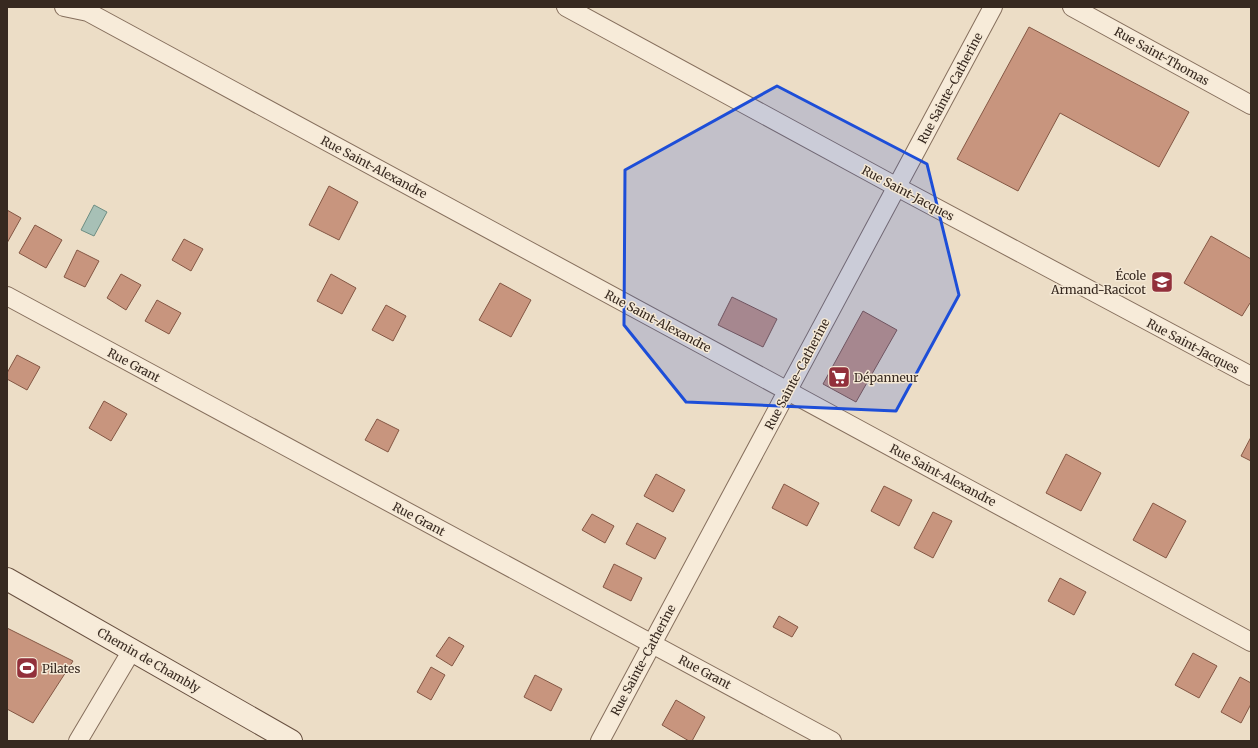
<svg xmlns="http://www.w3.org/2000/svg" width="1258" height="748" font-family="Merriweather,serif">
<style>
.water{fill:#a7c0b6;stroke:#6e8e83}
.building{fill:#c8957e;stroke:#845744}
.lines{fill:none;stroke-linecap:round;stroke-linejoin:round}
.street-casing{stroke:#866f5d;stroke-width:20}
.secondary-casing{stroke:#685040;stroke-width:24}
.street{stroke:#f7ebd9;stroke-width:18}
.secondary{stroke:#f7ebd9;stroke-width:22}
.marked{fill:#1d4ed8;fill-opacity:0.2;stroke:#1d4ed8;stroke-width:3;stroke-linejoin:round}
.labels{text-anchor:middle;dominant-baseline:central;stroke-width:3;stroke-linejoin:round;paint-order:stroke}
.street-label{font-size:12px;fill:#372920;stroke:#f4e8d5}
.poi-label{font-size:12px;fill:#372920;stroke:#f4e8d5;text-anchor:start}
</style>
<rect width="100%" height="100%" fill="#ecddc6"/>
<!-- water -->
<polygon class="water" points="94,205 107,212 94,236 81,230"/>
<!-- building -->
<g class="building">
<polygon points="1029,27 1189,112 1159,167 1060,113 1018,191 957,159"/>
<polygon points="329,186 358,202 339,240 309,225"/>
<polygon points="7,210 21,218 7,243"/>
<polygon points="35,225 62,240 46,268 19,253"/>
<polygon points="1211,236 1251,259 1251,304 1250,303 1242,316 1184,283"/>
<polygon points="184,239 203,249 191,271 172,260"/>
<polygon points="77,250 99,261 85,287 64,277"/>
<polygon points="121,274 141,285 126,310 107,298"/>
<polygon points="331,274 356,288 342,314 317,301"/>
<polygon points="500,283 531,300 511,337 479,320"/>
<polygon points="732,297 777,319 763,347 718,325"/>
<polygon points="157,300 181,313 169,334 145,321"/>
<polygon points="386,305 406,316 393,341 372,330"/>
<polygon points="863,311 897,330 856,402 823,384"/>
<polygon points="17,355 40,367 27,390 7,379 7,373"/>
<polygon points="104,401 127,414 111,441 89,428"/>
<polygon points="377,419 399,430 388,452 365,440"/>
<polygon points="1251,437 1251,461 1241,456"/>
<polygon points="1066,454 1101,473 1081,511 1046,493"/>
<polygon points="656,474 685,490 673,512 644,496"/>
<polygon points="784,484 819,503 807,526 772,508"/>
<polygon points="884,486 912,500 899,526 871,511"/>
<polygon points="1153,503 1186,521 1166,558 1133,540"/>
<polygon points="933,512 952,521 933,558 914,548"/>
<polygon points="592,514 614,526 605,543 582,530"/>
<polygon points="637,523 666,538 655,559 626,544"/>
<polygon points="614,564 642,578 631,601 603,587"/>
<polygon points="1060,578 1086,592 1074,615 1048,601"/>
<polygon points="779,616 798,627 792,637 773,627"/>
<polygon points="7,628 73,661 33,723 7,709"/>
<polygon points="449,637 464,646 452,666 436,656"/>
<polygon points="1193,653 1217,666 1199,698 1175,685"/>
<polygon points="431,667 445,675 431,700 417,692"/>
<polygon points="535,675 562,689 551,711 524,697"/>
<polygon points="1240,677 1251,683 1251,704 1241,723 1221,712"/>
<polygon points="676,700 705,717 692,741 689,741 662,725"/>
</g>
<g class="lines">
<!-- street casing -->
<g class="street-casing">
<g id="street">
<polyline points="64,7 88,12 1251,642"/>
<polyline points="566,7 897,187 1251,376"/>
<polyline points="1072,7 1251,105"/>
<polyline points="7,296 832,741"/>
<polyline points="78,741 132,650"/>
<polyline points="600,741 993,7"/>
</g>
</g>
<!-- secondary casing -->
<g class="secondary-casing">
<polyline id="secondary" points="7,579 291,741"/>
</g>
<!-- street -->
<use href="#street" class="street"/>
<!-- secondary -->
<use href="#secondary" class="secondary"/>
</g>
<!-- marked area -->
<path class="marked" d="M777,86L927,164L959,295L896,411L686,402L624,325L625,170Z"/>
<!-- icons -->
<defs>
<g id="school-square" transform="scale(1.15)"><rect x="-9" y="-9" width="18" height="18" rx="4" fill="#92303b" stroke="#f4e8d5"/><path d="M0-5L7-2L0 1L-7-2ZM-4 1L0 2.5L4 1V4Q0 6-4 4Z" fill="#fff"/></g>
<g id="supermarket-square" transform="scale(1.15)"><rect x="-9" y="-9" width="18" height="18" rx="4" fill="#92303b" stroke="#f4e8d5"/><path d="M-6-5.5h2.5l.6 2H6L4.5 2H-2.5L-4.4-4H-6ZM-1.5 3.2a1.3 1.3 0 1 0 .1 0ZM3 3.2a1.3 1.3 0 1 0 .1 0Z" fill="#fff"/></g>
<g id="stadium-square" transform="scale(1.15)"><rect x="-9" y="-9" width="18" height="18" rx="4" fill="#92303b" stroke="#f4e8d5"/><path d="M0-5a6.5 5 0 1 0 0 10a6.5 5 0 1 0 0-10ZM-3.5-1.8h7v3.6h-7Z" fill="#fff"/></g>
</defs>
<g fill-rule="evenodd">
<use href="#school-square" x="1162" y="282"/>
<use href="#supermarket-square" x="839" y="377"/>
<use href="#stadium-square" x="27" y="668"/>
</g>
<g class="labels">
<!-- street labels -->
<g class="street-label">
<text transform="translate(1162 56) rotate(29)">Rue Saint-Thomas</text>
<text transform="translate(950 88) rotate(-62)">Rue Sainte-Catherine</text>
<text transform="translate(374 167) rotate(28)">Rue Saint-Alexandre</text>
<text transform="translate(908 193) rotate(28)">Rue Saint-Jacques</text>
<text transform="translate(658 321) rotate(28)">Rue Saint-Alexandre</text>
<text transform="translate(1193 346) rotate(28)">Rue Saint-Jacques</text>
<text transform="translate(134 365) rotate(28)">Rue Grant</text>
<text transform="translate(797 374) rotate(-62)">Rue Sainte-Catherine</text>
<text transform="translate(943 475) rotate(28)">Rue Saint-Alexandre</text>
<text transform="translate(419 519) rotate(28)">Rue Grant</text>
<text transform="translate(149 660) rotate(30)">Chemin de Chambly</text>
<text transform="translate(643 660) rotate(-62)">Rue Sainte-Catherine</text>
<text transform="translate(705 672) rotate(28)">Rue Grant</text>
</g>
<!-- poi labels -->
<g class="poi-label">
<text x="1146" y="275" text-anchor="end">École<tspan x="1146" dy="14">Armand-Racicot</tspan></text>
<text x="854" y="377">Dépanneur</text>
<text x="42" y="668">Pilates</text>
</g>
</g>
<!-- border -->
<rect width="1258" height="748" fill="none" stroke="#372920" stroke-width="16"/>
</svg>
